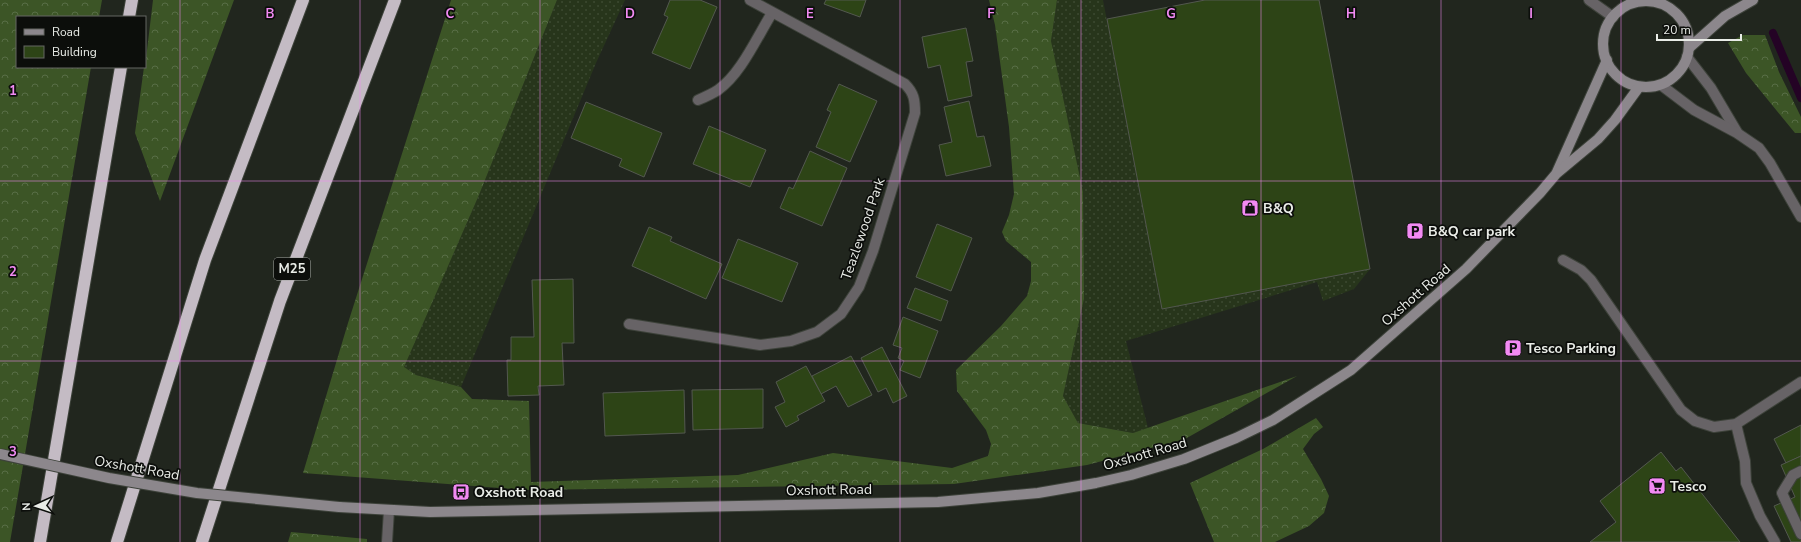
<svg xmlns="http://www.w3.org/2000/svg" width="1801" height="542" font-family="'Nunito Sans',sans-serif">
<style>
.grass{fill:url(#grass-dots)}
.forest{fill:url(#forest-crowns)}
.lines{fill:none;stroke-linecap:round;stroke-linejoin:round}
.stream{stroke:#240325;stroke-width:8}
.building{fill:#2d4416;stroke:#53584f}
.service-casing{stroke:#3d423a;stroke-width:12}
.minor-casing{stroke:#3d423a;stroke-width:12}
.secondary-casing{stroke:#3d423a;stroke-width:12}
.motorway-casing{stroke:#3d423a;stroke-width:14}
.service{stroke:#676366;stroke-width:10}
.minor{stroke:#676366;stroke-width:10}
.secondary{stroke:#8c878c;stroke-width:10}
.motorway{stroke:#c4bbc4;stroke-width:12}
.secondary-bridge-casing{stroke:#3d423a;stroke-width:12;stroke-linecap:butt}
.secondary-bridge{stroke:#8c878c;stroke-width:10}
.grid{fill:none;stroke:#f28af3;stroke-width:1;stroke-opacity:0.55}
.labels{text-anchor:middle;dominant-baseline:central;stroke-width:3.5;stroke-linejoin:round;paint-order:stroke}
.shield{fill:#0c0e0b;stroke:#a7a9a5;stroke-width:1}
.shield-label{font-size:13px;font-weight:bold;fill:#e9ece7}
.poi-label{font-size:14px;font-weight:bold;fill:#e9ece7;stroke:#0c0e0b;text-anchor:start}
.street-label{font-size:14px;fill:#e9ece7;stroke:#0c0e0b}
.grid-label{font-size:13px;text-anchor:middle;font-weight:bold;fill:#f28af3;stroke:#0c0e0b;stroke-width:3.5;stroke-linejoin:round;paint-order:stroke}
</style>
<defs>
<pattern id="grass-dots" width="8" height="8" patternUnits="userSpaceOnUse"><rect width="8" height="8" fill="#27351b"/><path d="M2 2h.1M6 6h.1" fill="none" stroke="#3c4931" stroke-width="1.8" stroke-linecap="round"/></pattern>
<pattern id="forest-crowns" width="20" height="18" patternUnits="userSpaceOnUse"><rect width="20" height="18" fill="#3c5526"/><path d="M2 6a3 3 0 1 1 6 0M12 15a3 3 0 1 1 6 0" fill="none" stroke="#586e46"/></pattern>
</defs>
<rect width="100%" height="100%" fill="#21261e"/>
<!-- grass -->
<g class="grass">
<polygon points="557,0 625,0 596,63 461,387 416,375 403,367 479,195"/>
<polygon points="1057,0 1103,0 1162,309 1370,269 1354,289 1323,301 1317,282 1126,341 1148,428 1133,433 1078,423 1063,396 1084,299 1051,41"/>
</g>
<!-- forest -->
<g class="forest">
<polygon points="0,0 102,0 99,17 17,17 17,67 91,67 10,542 0,542"/>
<polygon points="153,0 234,0 160,201 135,133 144,67 145,67"/>
<polygon points="451,0 557,0 479,195 404,367 416,375 461,387 472,399 529,401 531,482 738,475 833,453 952,468 988,456 991,444 986,430 957,391 956,370 1001,326 1027,296 1031,281 1031,262 1006,241 1002,232 1009,215 1014,194 1009,127 995,25 989,0 1057,0 1051,41 1083,192 1084,299 1063,396 1078,423 1133,433 1297,376 1185,439 1087,465 954,484 525,490 303,473 348,323"/>
<polygon points="1743,35 1765,35 1779,72 1801,117 1801,133 1795,133 1746,73 1728,43"/>
<polygon points="1316,418 1323,427 1314,434 1303,449 1321,479 1329,496 1324,513 1309,526 1275,542 1214,542 1190,483 1263,449"/>
<polygon points="291,532 367,539 367,542 288,542"/>
</g>
<g class="lines">
<!-- stream -->
<polyline class="stream" points="1773,33 1801,98"/>
</g>
<!-- building -->
<g class="building">
<polygon points="670,0 700,0 717,7 690,69 652,53 668,17 664,15"/>
<polygon points="826,0 866,0 860,17 824,4"/>
<polygon points="1205,0 1319,0 1370,269 1162,309 1107,19"/>
<polygon points="966,28 973,61 966,62 972,96 948,101 940,65 928,68 922,37"/>
<polygon points="839,84 877,101 850,162 816,147 831,112 827,110"/>
<polygon points="969,101 977,137 984,136 991,166 946,176 939,145 952,142 944,107"/>
<polygon points="586,102 662,133 644,177 619,166 622,159 571,138"/>
<polygon points="709,126 766,150 750,187 693,164"/>
<polygon points="810,151 847,168 822,226 780,208 789,187 793,189"/>
<polygon points="937,224 972,238 951,291 916,277"/>
<polygon points="649,227 672,237 670,241 722,264 706,299 632,266"/>
<polygon points="738,239 798,263 782,302 722,278"/>
<polygon points="573,279 574,343 562,343 564,385 538,386 539,395 508,396 507,360 511,360 511,337 534,337 532,280"/>
<polygon points="915,288 948,301 941,321 907,308"/>
<polygon points="903,317 938,331 920,378 900,370 904,361 898,358 902,348 893,345"/>
<polygon points="882,347 907,396 893,403 886,388 878,392 861,358"/>
<polygon points="851,356 872,395 848,407 836,386 821,394 812,376"/>
<polygon points="806,366 825,401 797,416 799,420 786,427 775,407 785,402 776,382"/>
<polygon points="763,389 763,428 693,430 692,390"/>
<polygon points="684,390 685,433 605,436 603,393"/>
<polygon points="1801,425 1801,456 1786,463 1774,439"/>
<polygon points="1661,452 1676,471 1681,467 1740,542 1590,542 1616,522 1600,501"/>
<polygon points="1801,456 1801,542 1791,542 1774,506 1795,497 1781,465"/>
</g>
<g class="lines">
<!-- service casing -->
<g class="service-casing">
<g id="service">
<polyline points="1687,57 1711,88 1737,132"/>
<polyline points="1661,85 1694,110 1737,133 1759,148 1770,163 1801,217"/>
<polyline points="1563,260 1581,270 1591,280 1681,410 1695,421 1714,427 1736,424 1801,382"/>
<polyline points="1736,424 1745,461 1746,483 1760,516 1775,542"/>
<polyline points="1801,471 1793,475 1782,493 1801,534"/>
</g>
</g>
<!-- minor casing -->
<g class="minor-casing">
<g id="minor">
<polyline points="1589,0 1613,17"/>
<path d="M698,100C705,97 712,94 718,90C741,74 757,37 772,13"/>
<path d="M629,324L760,345L791,341L817,332L841,314L859,287L873,251L915,113C915,100 914,93 905,84L750,0"/>
<polyline points="387,542 389,510"/>
</g>
</g>
<!-- secondary casing -->
<g class="secondary-casing">
<g id="secondary">
<circle cx="1646" cy="44" r="43"/>
<polyline points="1689,48 1725,16 1753,0"/>
<polyline points="1557,172 1607,60"/>
<polyline points="339,507 430,512 938,502 1038,493 1096,483 1131,475 1184,459 1236,438 1273,420 1351,370 1466,269 1540,193 1556,174 1598,139 1615,120 1639,87"/>
</g>
</g>
<!-- motorway casing -->
<g class="motorway-casing">
<g id="motorway">
<polyline points="129,17 132,0"/>
<polyline points="40,542 121,67"/>
<polyline points="117,542 205,260 303,0"/>
<polyline points="202,542 280,301 395,0"/>
</g>
</g>
<!-- service -->
<use href="#service" class="service"/>
<!-- minor -->
<use href="#minor" class="minor"/>
<!-- secondary -->
<use href="#secondary" class="secondary"/>
<!-- motorway -->
<use href="#motorway" class="motorway"/>
<!-- secondary-bridge casing -->
<g class="secondary-bridge-casing">
<polyline id="secondary-bridge" points="0,454 109,478 197,493 339,507"/>
</g>
<!-- secondary-bridge -->
<use href="#secondary-bridge" class="secondary-bridge"/>
</g>
<!-- grid -->
<path class="grid" d="M180,0V542M360,0V542M540,0V542M720,0V542M900,0V542M1081,0V542M1261,0V542M1441,0V542M1621,0V542M0,181H1801M0,361H1801"/>
<!-- icons -->
<defs>
<g id="shop-square" transform="scale(0.9)"><rect x="-9" y="-9" width="18" height="18" rx="4" fill="#f28af3" stroke="#0c0e0b"/><path d="M-5-2.5h2.3a2.7 3.5 0 0 1 5.4 0H5L5.5 6h-11ZM-1.5-2.5h3a1.5 2.3 0 0 0-3 0Z" fill="#111"/></g>
<g id="parking-square" transform="scale(0.9)"><rect x="-9" y="-9" width="18" height="18" rx="4" fill="#f28af3" stroke="#0c0e0b"/><path d="M-3.5-5.5H1a3.5 3.5 0 0 1 0 7H-1V5.5H-3.5ZM-1-3.4V-.6H.8a1.4 1.4 0 0 0 0-2.8Z" fill="#111"/></g>
<g id="supermarket-square" transform="scale(0.9)"><rect x="-9" y="-9" width="18" height="18" rx="4" fill="#f28af3" stroke="#0c0e0b"/><path d="M-6-5.5h2.5l.6 2H6L4.5 2H-2.5L-4.4-4H-6ZM-1.5 3.2a1.3 1.3 0 1 0 .1 0ZM3 3.2a1.3 1.3 0 1 0 .1 0Z" fill="#111"/></g>
<g id="bus-square" transform="scale(0.9)"><rect x="-9" y="-9" width="18" height="18" rx="4" fill="#f28af3" stroke="#0c0e0b"/><path d="M-5-6H5V4H4V6H2V4H-2V6H-4V4H-5ZM-3.5-4V0h7V-4ZM-3.5 1.2v1.5H-2V1.2ZM2 1.2v1.5H3.5V1.2Z" fill="#111"/></g>
</defs>
<g fill-rule="evenodd">
<use href="#shop-square" x="1250" y="208"/>
<use href="#parking-square" x="1415" y="231"/>
<use href="#parking-square" x="1513" y="348"/>
<use href="#supermarket-square" x="1657" y="486"/>
<use href="#bus-square" x="461" y="492"/>
</g>
<g class="labels">
<!-- shield labels -->
<rect class="shield" x="274" y="258" width="36" height="22" rx="3"/>
<g class="shield-label">
<text x="292" y="269">M25</text>
</g>
<!-- poi labels -->
<g class="poi-label">
<text x="1263" y="208">B&amp;Q</text>
<text x="1428" y="231">B&amp;Q car park</text>
<text x="1526" y="348">Tesco Parking</text>
<text x="1670" y="486">Tesco</text>
<text x="474" y="492">Oxshott Road</text>
</g>
<!-- street labels -->
<g class="street-label">
<text transform="translate(863 229) rotate(-71)">Teazlewood Park</text>
<text transform="translate(1416 295) rotate(-41)">Oxshott Road</text>
<text transform="translate(1145 454) rotate(-16)">Oxshott Road</text>
<text transform="translate(137 468) rotate(10)">Oxshott Road</text>
<text transform="translate(829 490) rotate(-1)">Oxshott Road</text>
</g>
</g>
<g class="grid-label">
<text x="270" y="18">B</text>
<text x="450" y="18">C</text>
<text x="630" y="18">D</text>
<text x="810" y="18">E</text>
<text x="991" y="18">F</text>
<text x="1171" y="18">G</text>
<text x="1351" y="18">H</text>
<text x="1531" y="18">I</text>
<text x="13" y="95">1</text>
<text x="13" y="276">2</text>
<text x="13" y="456">3</text>
</g>
<!-- legend -->
<rect x="16" y="16" width="130" height="52" fill="#0c0e0b" stroke="#646763"/>
<rect x="24" y="29" width="20" height="6" fill="#8c878c" stroke="#646763"/>
<text x="52" y="36" font-size="12" fill="#e9ece7">Road</text>
<rect x="24" y="46" width="20" height="12" fill="#2d4416" stroke="#646763"/>
<text x="52" y="56" font-size="12" fill="#e9ece7">Building</text>
<!-- north arrow -->
<g transform="translate(36 506) rotate(267)" stroke="#0c0e0b" stroke-width="3" paint-order="stroke">
<path d="M0-3L7 15L0 10L-7 15Z" fill="#e9ece7"/>
<text y="-6" font-size="11" font-weight="bold" text-anchor="middle" fill="#e9ece7">N</text>
</g>
<!-- scale -->
<path d="M1657 34v6h84v-6" fill="none" stroke="#e9ece7" stroke-width="2"/>
<text x="1663" y="34" font-size="12" fill="#e9ece7" stroke="#0c0e0b" stroke-width="3" paint-order="stroke">20 m</text>
</svg>
